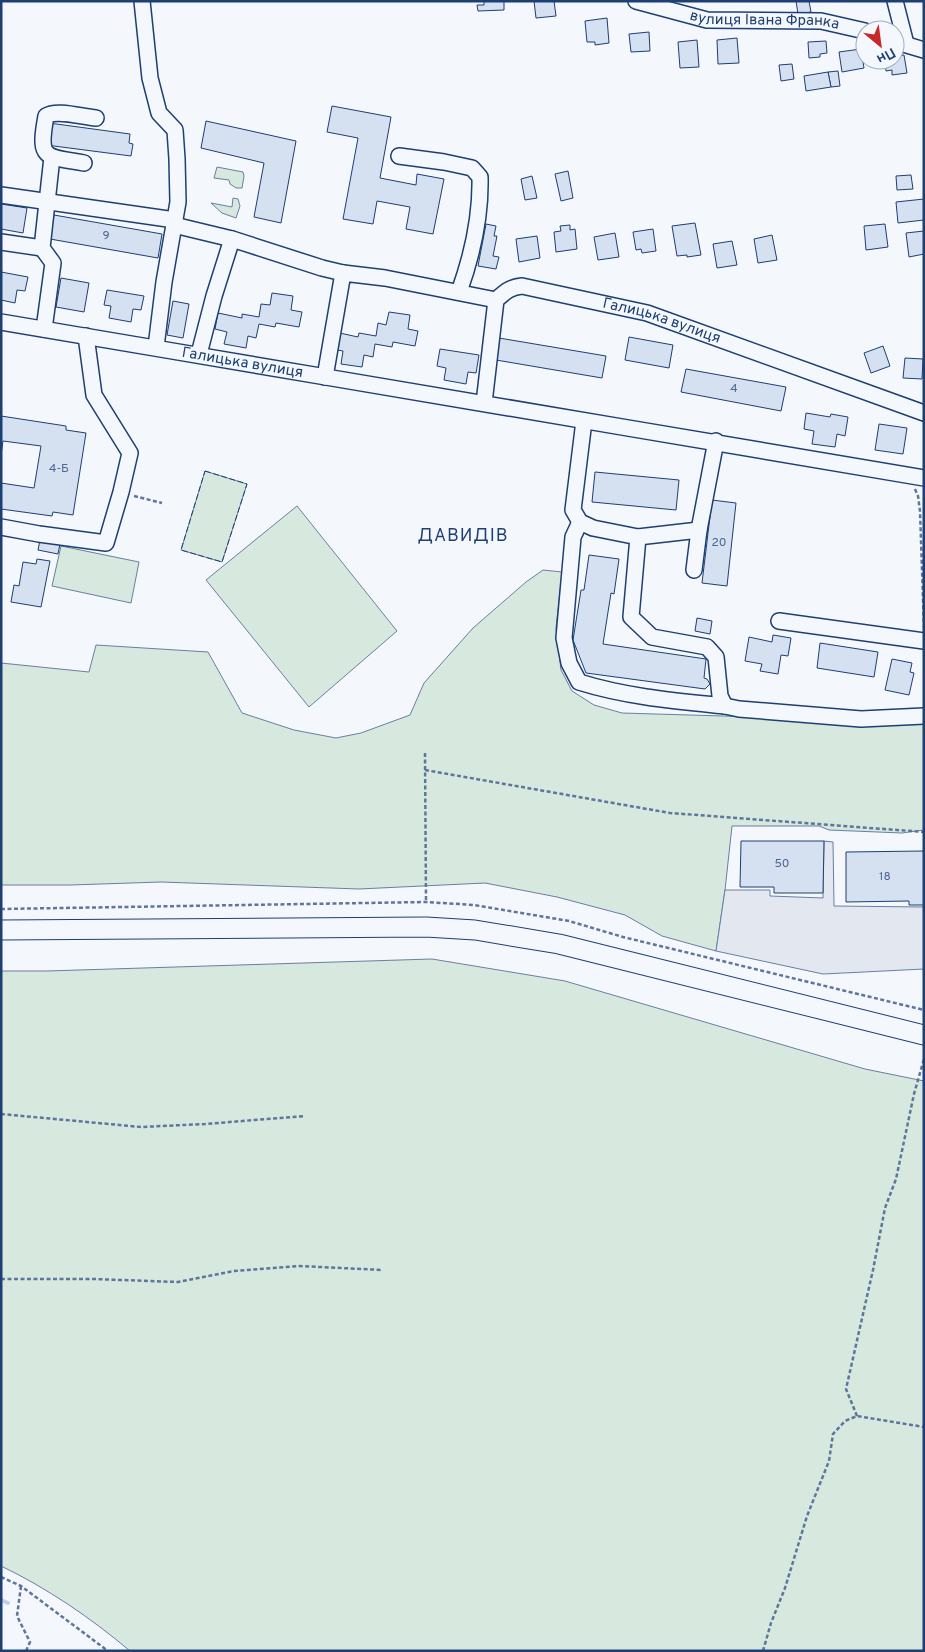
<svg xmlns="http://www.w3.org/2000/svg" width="925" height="1652" font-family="Overpass,sans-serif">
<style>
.green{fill:#d7e8df;stroke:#687fa3}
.parking{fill:#e3e8f0;stroke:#687fa3}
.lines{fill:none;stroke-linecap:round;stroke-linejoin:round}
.stream{stroke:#bed0e5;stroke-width:4}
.building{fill:#d5e0f0;stroke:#1d3f73}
.minor-casing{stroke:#1d3f73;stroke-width:18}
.major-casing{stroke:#1d3f73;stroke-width:21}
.path{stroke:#5e769c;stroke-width:2.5;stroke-dasharray:4 2.5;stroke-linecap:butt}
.minor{stroke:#f4f7fb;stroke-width:15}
.major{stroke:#f4f7fb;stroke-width:19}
.fence{stroke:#1d3f73;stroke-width:1;stroke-dasharray:6 2.5;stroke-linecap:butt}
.labels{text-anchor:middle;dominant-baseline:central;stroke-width:4;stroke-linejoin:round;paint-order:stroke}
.number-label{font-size:12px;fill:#4b6792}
.street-label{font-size:15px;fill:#1d3f73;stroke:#f4f7fb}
.quarter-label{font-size:18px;letter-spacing:1px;fill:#1d3f73;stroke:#f4f7fb}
</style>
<rect width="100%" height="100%" fill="#f4f7fb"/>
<!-- green -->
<g class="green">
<polygon points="217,167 243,172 244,176 242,188 236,188 230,184 229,180 214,178"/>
<polygon points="233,198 238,199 240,206 236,218 222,213 211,203 232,207"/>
<polygon points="205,471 247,484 222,562 181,550"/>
<polygon points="297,506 397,631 309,707 206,580"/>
<polygon points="61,546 139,562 131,603 52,586"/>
<polygon points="543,570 562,572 556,628 561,670 572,691 594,705 622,713 924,722 924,830 902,833 829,830 819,826 732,826 725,890 716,951 662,936 625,915 557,897 485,883 359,889 161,882 71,885 1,885 1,663 89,672 96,645 208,652 242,713 294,730 336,738 361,733 410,715 424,683 473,628 526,582"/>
<path d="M432,959L565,981L865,1069L924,1081V1651H130C91,1618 47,1588 1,1566V971H47Z"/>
</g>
<!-- parking -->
<polygon class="parking" points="824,841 833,842 834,906 924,907 924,969 823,974 716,951 725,890 770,890 770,896 823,898"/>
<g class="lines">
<!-- stream -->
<polyline class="stream" points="1,1600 8,1603"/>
</g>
<!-- building -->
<g class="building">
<polygon points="484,1 504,1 504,10 478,11 477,5 484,5"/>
<polygon points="534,1 554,1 556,16 536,18"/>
<polygon points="796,1 809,1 811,12 798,14"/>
<polygon points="607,18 609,43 595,45 595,42 587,42 585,21"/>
<polygon points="649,32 650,51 631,52 629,34"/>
<polygon points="737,38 739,63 718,64 717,40"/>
<polygon points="697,40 699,67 680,68 678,42"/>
<polygon points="826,41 827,53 820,54 820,57 809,58 808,42"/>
<polygon points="861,49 864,68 842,72 839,52"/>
<polygon points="904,55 907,73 892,75 892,70 886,71 885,60 895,60 895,56"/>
<polygon points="792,64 794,79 781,81 779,65"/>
<polygon points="838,71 840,86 831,87 828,72"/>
<polygon points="828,72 831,87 806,91 804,76"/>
<polygon points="332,106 391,117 380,178 416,185 417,174 444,179 433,234 406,229 410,207 377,201 373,224 343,219 358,138 327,132"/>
<polygon points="206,121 296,141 281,223 254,217 264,163 201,148"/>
<polygon points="49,123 130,134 129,143 133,144 131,156 46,145"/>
<polygon points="568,171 573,198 561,201 555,174"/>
<polygon points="911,175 913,189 897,190 896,176"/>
<polygon points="532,176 537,198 525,200 521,179"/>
<polygon points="924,199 924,220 898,223 896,202"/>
<polygon points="1,204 27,208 23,233 1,229"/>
<polygon points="54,215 162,234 158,258 50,239"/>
<polygon points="695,223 701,255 687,257 687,255 677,256 672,226"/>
<polygon points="486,224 496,226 494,236 497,236 493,256 499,257 496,269 478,266"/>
<polygon points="885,224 888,247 866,250 864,226"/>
<polygon points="570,225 570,230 575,229 577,249 556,252 554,232 561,231 560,226"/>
<polygon points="653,229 656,251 642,253 641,249 636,250 633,232"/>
<polygon points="924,231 924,254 909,257 906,233"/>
<polygon points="615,233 619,257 598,260 594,237"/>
<polygon points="772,235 777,260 758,263 754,239"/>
<polygon points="537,236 540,258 519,262 516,239"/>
<polygon points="732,241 737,265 717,268 713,244"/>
<polygon points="1,272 28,277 25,291 17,290 15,303 1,300"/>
<polygon points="61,278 89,283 84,312 56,307"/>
<polygon points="107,290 144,296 141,310 133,309 131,322 109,318 111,306 104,305"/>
<polygon points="272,293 293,296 291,310 302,312 299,327 276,323 275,327 259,324 256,338 248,336 246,348 224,344 227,332 215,329 218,313 242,318 242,314 259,317 261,304 270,305"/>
<polygon points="173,301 189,304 183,338 167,335"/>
<polygon points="389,312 410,315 408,329 418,331 415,346 393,342 392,347 375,344 373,357 364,355 362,367 341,364 343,351 332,349 335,332 358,337 359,333 376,336 378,323 386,325"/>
<polygon points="629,337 673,345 669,368 625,360"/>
<polygon points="499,338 606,356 602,378 496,360"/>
<polygon points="883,346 890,366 871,373 864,353"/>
<polygon points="440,349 479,355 476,373 468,372 466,384 444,380 446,368 437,366"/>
<polygon points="905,358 923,359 922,379 903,378"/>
<polygon points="686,369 786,387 781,411 681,392"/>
<polygon points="806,413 830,417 831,414 848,417 845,436 837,434 835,447 812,444 814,431 804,429"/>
<polygon points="1,416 66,426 66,430 86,433 73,515 53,512 52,516 1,509 1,483 34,488 41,446 3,441 1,455"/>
<polygon points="879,424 907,428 903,454 875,450"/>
<polygon points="595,472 679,480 676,510 592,502"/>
<polygon points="712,500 736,503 727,586 702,583"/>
<polygon points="40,540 60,544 58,554 38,550"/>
<polygon points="589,555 619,559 614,594 611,593 603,644 706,659 704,678 707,679 710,684 705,689 586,673 573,640 581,590 584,590"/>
<polygon points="37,559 50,561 41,607 11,602 14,585 19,586 23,562 36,564"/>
<polygon points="697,618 712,621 710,634 695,631"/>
<polygon points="773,635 791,638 788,656 781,655 778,674 760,671 762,664 745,661 749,637 772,642"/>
<polygon points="820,643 878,652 874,677 817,668"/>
<polygon points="892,659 912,663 910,672 914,673 909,695 885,690"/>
<polygon points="741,841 824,841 823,893 774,893 774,887 740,887"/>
<polygon points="924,851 924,905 909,905 909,901 846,902 846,852"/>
</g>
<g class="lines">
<!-- minor casing -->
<g class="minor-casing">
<g id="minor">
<polyline points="142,1 150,78 159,113 175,130 177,159 178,202 164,282 156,347"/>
<path id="s1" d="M636,1L707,20L821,21L865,31"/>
<polyline points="895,1 906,44"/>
<polyline points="897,42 924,50"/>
<path d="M399,156L444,162L472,168L480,177C481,216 472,256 459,292"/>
<path d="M84,163C44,156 38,160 46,116C57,109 82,117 96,118"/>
<polyline points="1,195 175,220"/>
<polyline points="174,225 232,239"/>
<polyline points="1,242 42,248"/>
<path id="s2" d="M1,322C110,340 217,359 326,377C525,412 725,443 924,478"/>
<polyline points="44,329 53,263 42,248 52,157"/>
<polyline points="199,354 214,296 232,239 322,268 343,273"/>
<polyline points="325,377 343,273 385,278 496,300"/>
<path id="s3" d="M484,403L496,300C505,292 510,287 522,286L647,313L924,413"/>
<polyline points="584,421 573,510 580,522 593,528 638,537 699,530"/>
<path d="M580,522L573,537L564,638L569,663L579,682C627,697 676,701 725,706"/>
<polyline points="1,527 39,534 106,543 121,492 130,453 94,395 86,336"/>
<polyline points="638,537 631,617 652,637 707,647 716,657 720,696 725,706 739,709 861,719 924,716"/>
<polyline points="694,570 699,530 716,441"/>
<polyline points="779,621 924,641"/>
</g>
</g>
<!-- major casing -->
<g class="major-casing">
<polyline id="major" points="1,930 426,927 475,930 559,944 924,1035"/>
</g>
<!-- path -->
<g class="path">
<polyline points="915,489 918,496 920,511 924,628"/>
<polyline points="134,496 162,503"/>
<polyline points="425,753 426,901"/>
<polyline points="425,770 670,813 924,832"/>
<polyline points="1,909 426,902 474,905 569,921 623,937 924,1010"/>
<polyline points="1,1114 141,1127 205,1124 305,1116"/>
<polyline points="1,1279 93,1279 178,1282 234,1271 299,1266 383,1270"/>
<polyline points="857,1416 846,1389 873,1270 885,1208 896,1179 914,1094 924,1059"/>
<polyline points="1,1577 21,1586 108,1651"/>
<polyline points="21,1586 17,1616 30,1642 26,1651"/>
<polyline points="763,1651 771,1623 785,1588 807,1516 829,1461 833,1434 845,1421 857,1416 924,1427"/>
</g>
<!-- minor -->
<use href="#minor" class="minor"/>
<!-- major -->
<use href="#major" class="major"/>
<!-- fence -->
<polygon class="fence" points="205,471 247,484 222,562 181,550"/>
</g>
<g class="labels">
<!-- number labels -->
<g class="number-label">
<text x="106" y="236">9</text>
<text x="734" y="389">4</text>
<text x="59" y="469">4-Б</text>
<text x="719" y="543">20</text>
<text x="782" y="864">50</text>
<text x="885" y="877">18</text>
</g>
<!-- street labels -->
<g class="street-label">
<text stroke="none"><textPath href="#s1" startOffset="131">вулиця Івана Франка</textPath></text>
<text stroke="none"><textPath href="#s3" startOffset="278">Галицька вулиця</textPath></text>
<text stroke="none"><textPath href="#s2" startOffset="245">Галицька вулиця</textPath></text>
</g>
<!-- quarter labels -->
<g class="quarter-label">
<text x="463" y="536">ДАВИДІВ</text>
</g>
</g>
<!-- border -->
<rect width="925" height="1652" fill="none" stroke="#1d3f73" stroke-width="5"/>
<!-- north arrow -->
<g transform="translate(880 45) rotate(151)"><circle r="24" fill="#f4f7fb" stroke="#9eadc5"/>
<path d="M0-4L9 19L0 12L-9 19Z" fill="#c62828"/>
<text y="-8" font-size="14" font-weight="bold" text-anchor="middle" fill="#1d3f73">Пн</text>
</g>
</svg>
